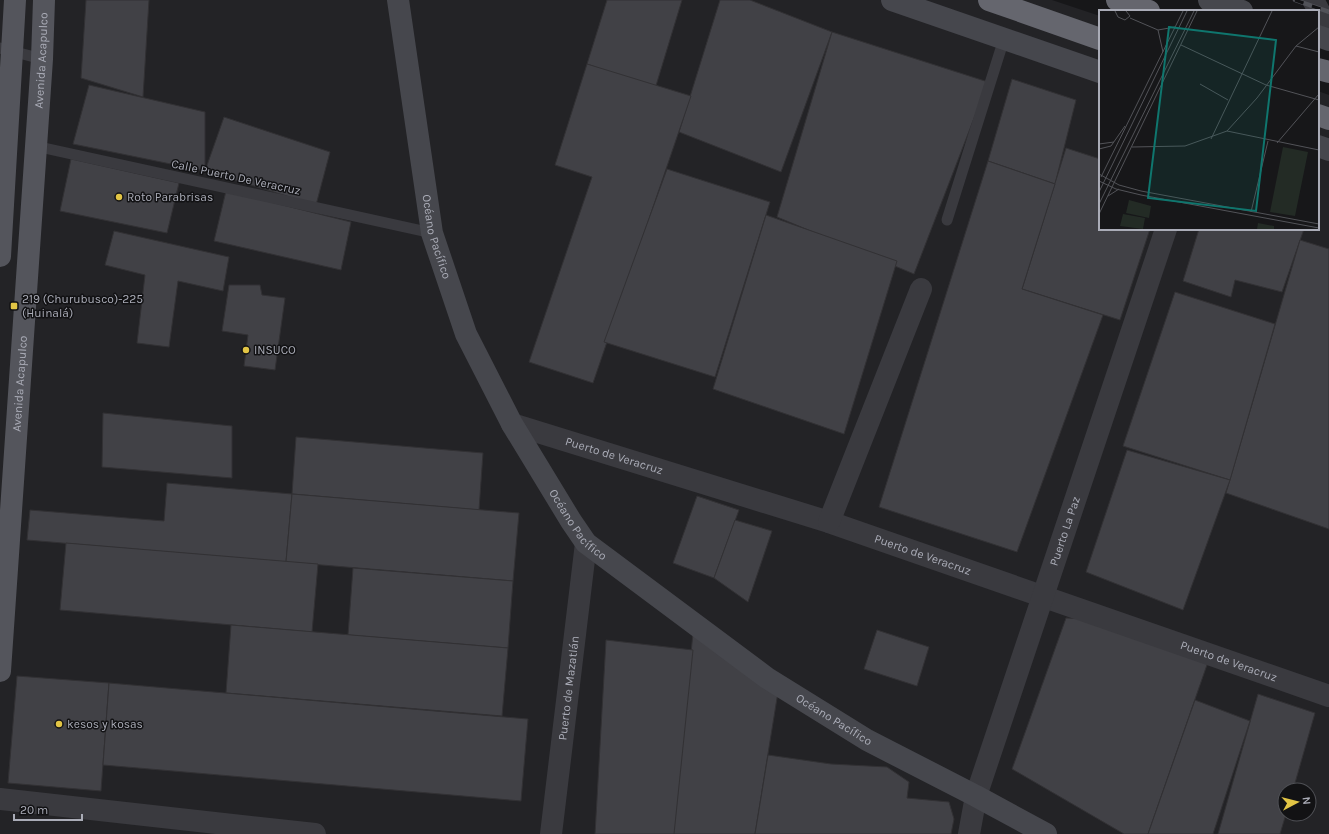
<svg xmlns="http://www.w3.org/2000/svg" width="1329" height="834" font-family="Karla,sans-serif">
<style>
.built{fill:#232326;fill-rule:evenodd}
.building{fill:#414146;stroke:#323134}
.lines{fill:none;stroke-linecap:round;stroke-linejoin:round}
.lane{stroke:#3a3a3f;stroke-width:11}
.street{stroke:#3a3a3f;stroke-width:22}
.secondary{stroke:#46474d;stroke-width:22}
.primary{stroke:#54555c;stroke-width:22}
.highway{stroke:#65666e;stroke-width:22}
.rail-casing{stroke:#515258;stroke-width:4.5}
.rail{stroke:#121214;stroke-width:3;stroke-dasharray:9;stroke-linecap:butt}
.poi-dot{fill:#e2c545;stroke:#121214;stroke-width:1.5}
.labels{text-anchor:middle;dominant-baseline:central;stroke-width:3;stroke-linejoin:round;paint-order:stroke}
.street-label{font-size:12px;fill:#aaacb7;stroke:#121214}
.poi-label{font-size:12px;fill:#aaacb7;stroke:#121214;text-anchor:start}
.inset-road{fill:none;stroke:#525358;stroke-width:1}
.view{fill:#0f766e;fill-opacity:0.15;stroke:#0f766e;stroke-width:2}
.inset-edge{fill:none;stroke:#aaacb7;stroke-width:2}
</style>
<rect width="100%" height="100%" fill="#171719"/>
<!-- built -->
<path class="built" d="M0,0H1052L1100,16V229H1318V91L1329,95V834H0ZM1285,790H1309V814H1285Z"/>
<!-- building -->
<g class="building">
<polygon points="86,0 149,0 143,97 81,78"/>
<polygon points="607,0 682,0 655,89 587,64"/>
<polygon points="720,0 750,0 832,32 781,172 679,132"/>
<polygon points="832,32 988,82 914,274 777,217"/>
<polygon points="587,64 691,96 593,383 529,362 592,177 555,165"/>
<polygon points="1012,79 1076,100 1055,184 988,161"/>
<polygon points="89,85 205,112 205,171 73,144"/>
<polygon points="224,117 330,152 316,205 205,171"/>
<polygon points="1066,148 1100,159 1100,229 1150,229 1120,320 1022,289"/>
<polygon points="71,159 179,183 167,233 60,211"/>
<polygon points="988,161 1055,184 1022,289 1103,315 1017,552 879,507"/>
<polygon points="667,169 770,202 715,377 604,342"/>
<polygon points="226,191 351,222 341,270 214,241"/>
<polygon points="766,215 897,261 844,434 713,389"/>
<polygon points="1199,229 1304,229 1282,292 1235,280 1231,297 1183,281"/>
<polygon points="114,231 229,257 223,291 178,281 169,347 137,343 145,275 105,265"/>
<polygon points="1300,240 1329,249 1329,529 1226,493"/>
<polygon points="229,285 260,285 262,295 285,298 275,370 244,366 248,335 222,331"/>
<polygon points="1175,292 1275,324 1230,480 1123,446"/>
<polygon points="103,413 232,426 232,478 102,467"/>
<polygon points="296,437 483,453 479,510 292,494"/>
<polygon points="1127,450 1230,480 1183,610 1086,572"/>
<polygon points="167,483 292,494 286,562 27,540 30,510 164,521"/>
<polygon points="292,494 519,513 513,581 286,562"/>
<polygon points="697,496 739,510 714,578 673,563"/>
<polygon points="735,520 772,531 748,602 714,578"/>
<polygon points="66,543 318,564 312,632 60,610"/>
<polygon points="353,568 513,581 508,648 348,635"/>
<polygon points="1066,618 1086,619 1208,662 1148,834 1124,834 1012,769"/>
<polygon points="231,625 508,648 502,716 226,693"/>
<polygon points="877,630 929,647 917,686 864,669"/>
<polygon points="693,633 778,692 755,834 673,834"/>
<polygon points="606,640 693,650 674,834 595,834"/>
<polygon points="17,676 109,683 101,791 8,783"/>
<polygon points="109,683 528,719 521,801 103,765"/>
<polygon points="1258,694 1315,713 1293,790 1285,790 1286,814 1280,834 1218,834"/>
<polygon points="1195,700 1250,721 1213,834 1148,834"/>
<polygon points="768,755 831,764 887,767 909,782 907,798 949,802 954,819 951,834 755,834"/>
</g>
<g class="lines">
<!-- lane -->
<g class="lane">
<polyline points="0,48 42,59"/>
<polyline points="35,146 432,233"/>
<polyline points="947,220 1004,39"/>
</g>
<!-- street -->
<g class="street">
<polyline points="1313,0 1329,29"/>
<path id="s1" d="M512,424L829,522L1329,696"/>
<polyline points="829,522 921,289"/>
<polyline points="0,799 315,834"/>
<path id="s2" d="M551,834L586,543"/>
<path id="s3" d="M969,834L976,796L1166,229"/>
</g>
<!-- secondary -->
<g class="secondary">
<path id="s4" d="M398,0L432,233L466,334L512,424L571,521L586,543L767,678L867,740L976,796L1046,834"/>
<polyline points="892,0 1100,72"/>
<polyline points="1209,0 1242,11"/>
<polyline points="1318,36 1329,40"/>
<polyline points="1318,146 1329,150"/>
</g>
<!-- primary -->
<g class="primary">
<polyline points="0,256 15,0"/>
<path id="s5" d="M0,671L42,59L44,0"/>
</g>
<!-- highway -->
<g class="highway">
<polyline points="989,0 1100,39"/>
<polyline points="1117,0 1149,11"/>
<polyline points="1318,69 1329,72"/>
<polyline points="1318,115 1329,119"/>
</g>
<!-- rail casing -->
<g class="rail-casing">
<polyline id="rail" points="1295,0 1329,12"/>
</g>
<!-- rail -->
<use href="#rail" class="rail"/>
</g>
<!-- markers -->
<g class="poi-dot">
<circle cx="119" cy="197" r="4"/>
<rect x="10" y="302" width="8" height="8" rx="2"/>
<circle cx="246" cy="350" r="4"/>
<circle cx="59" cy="724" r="4"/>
</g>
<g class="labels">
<!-- street labels -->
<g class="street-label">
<text stroke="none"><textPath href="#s5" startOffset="612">Avenida Acapulco</textPath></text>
<text transform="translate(236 177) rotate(12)">Calle Puerto De Veracruz</text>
<text stroke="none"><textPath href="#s4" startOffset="240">Océano Pacífico</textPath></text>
<text stroke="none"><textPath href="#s5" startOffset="288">Avenida Acapulco</textPath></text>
<text stroke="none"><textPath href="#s1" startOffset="107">Puerto de Veracruz</textPath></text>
<text stroke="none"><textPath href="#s4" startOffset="564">Océano Pacífico</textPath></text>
<text stroke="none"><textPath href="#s3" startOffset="318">Puerto La Paz</textPath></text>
<text stroke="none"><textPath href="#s1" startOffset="431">Puerto de Veracruz</textPath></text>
<text stroke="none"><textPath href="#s1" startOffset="755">Puerto de Veracruz</textPath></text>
<text stroke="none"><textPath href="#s2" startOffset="147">Puerto de Mazatlán</textPath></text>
<text stroke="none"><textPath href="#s4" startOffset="888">Océano Pacífico</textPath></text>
</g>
<!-- poi labels -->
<g class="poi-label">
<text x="127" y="197">Roto Parabrisas</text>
<text x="22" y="299">219 (Churubusco)-225<tspan x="22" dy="14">(Huinalá)</tspan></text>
<text x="254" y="350">INSUCO</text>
<text x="67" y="724">kesos y kosas</text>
</g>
</g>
<!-- overview -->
<g transform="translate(1099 10)">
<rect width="220" height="220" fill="#171719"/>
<path d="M184,137L209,142L196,206L171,202ZM30,190L52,196L50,208L27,203ZM24,204L46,208L44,219L21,216ZM159,213L175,216V219H158Z" fill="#232b25"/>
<path class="inset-road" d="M16,1L19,7L26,10L31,6L27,1M31,8L59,20L76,17M59,20L64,42M82,35L167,75L220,90M197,36L220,42M101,74L129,90M128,121L220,140M112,129L173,1M178,133L220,84M0,134L15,132M33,137L86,136L128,121L158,88L197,36L220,17M0,139L12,136L26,116M0,164L20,175L42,181L220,214M2,167L84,1M0,171L17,179L42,185L220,218M0,182L88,1M9,186L20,179M0,194L95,1M152,202L169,131M0,204L98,1"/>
<path class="view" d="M70,17L177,30L157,201L49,188Z"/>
<rect width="220" height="220" class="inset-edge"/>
</g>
<!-- north arrow -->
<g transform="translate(1297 802) rotate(83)"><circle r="19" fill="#121214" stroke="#4f5055"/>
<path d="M0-3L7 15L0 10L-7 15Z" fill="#e2c545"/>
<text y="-6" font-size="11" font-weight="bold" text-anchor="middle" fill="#aaacb7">N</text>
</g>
<!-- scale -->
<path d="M14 814v6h68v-6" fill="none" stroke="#aaacb7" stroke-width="2"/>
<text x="20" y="814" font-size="12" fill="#aaacb7" stroke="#121214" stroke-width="3" paint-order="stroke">20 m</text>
</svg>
